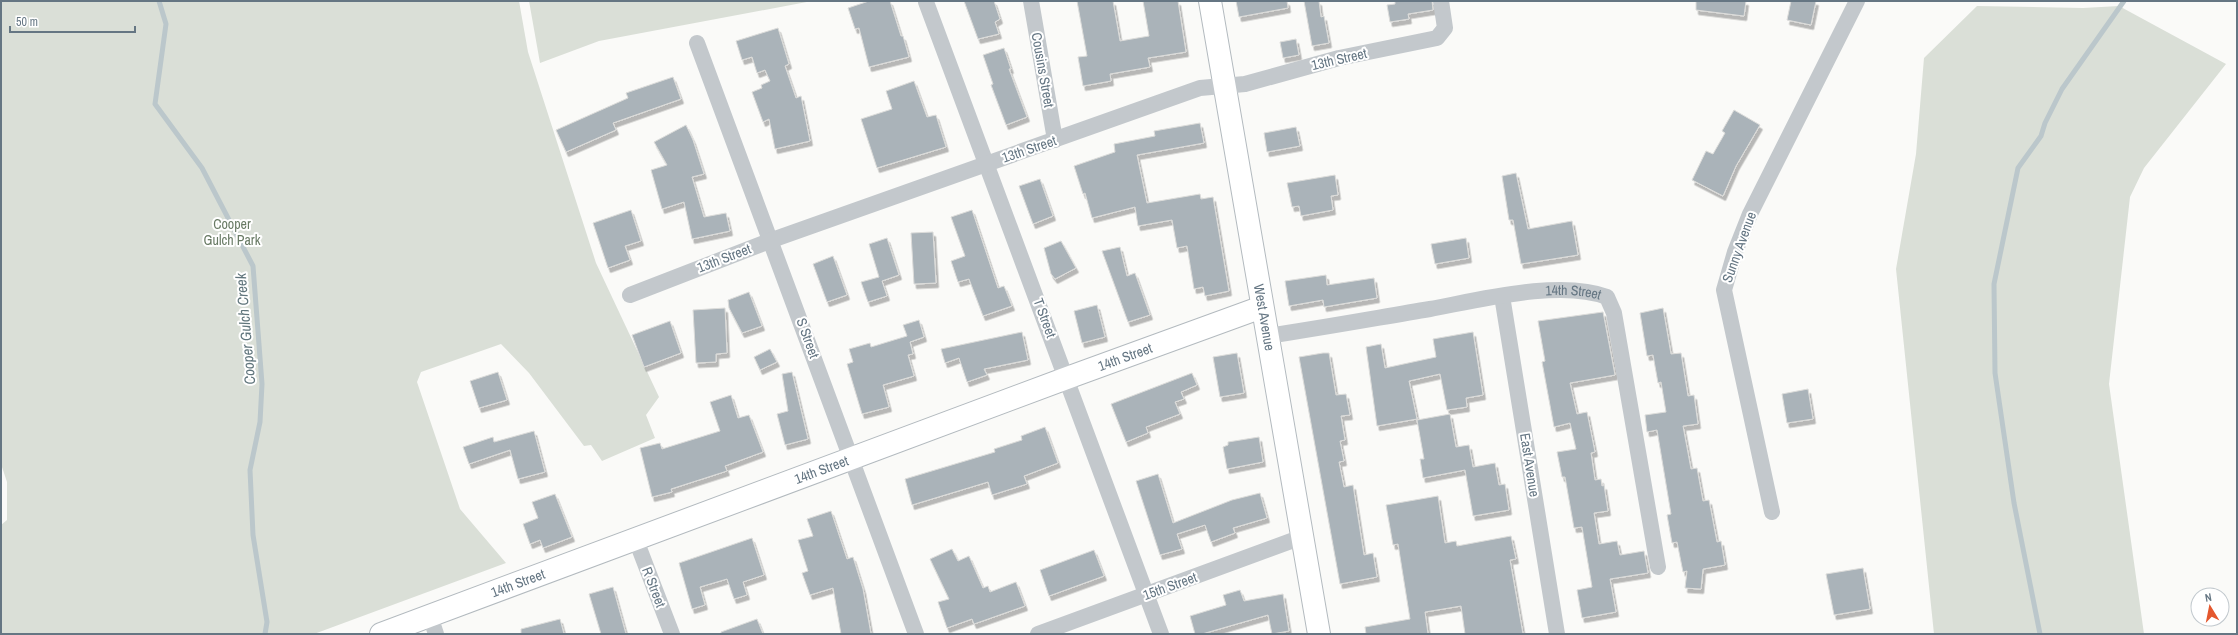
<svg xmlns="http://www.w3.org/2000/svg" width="2238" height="635" font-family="'Archivo Narrow',sans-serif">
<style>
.green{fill:#dadfd7}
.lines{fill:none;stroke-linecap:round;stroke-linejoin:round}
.stream{stroke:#bbc7cb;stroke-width:5}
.building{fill:#aab3b9;stroke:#dcdcda;filter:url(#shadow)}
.secondary-casing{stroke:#b3babf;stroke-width:24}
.street{stroke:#c3c8cc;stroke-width:16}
.secondary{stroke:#fff;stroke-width:22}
.labels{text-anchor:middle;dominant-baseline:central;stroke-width:4;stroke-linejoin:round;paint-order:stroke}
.street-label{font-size:14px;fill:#657683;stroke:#fff}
.park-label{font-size:14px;fill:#687a64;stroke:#fff}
.water-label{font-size:15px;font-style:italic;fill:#60757c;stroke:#fff}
</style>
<defs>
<filter id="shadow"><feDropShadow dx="2.5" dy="4.5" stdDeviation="0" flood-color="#0004"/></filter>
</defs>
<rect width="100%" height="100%" fill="#fafaf8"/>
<!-- green -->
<g class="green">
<polygon points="1,1 519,1 528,52 596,263 659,397 646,415 655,438 602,461 591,445 584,446 529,373 501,344 421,372 417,382 460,509 506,563 314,634 1,634 1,525 7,520 7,482 1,464"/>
<polygon points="529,1 812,1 599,41 540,63"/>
<polygon points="1977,6 2083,8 2119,6 2226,64 2144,168 2130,197 2109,384 2144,634 1934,634 1896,269 1916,154 1924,58"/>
</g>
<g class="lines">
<!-- stream -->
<g class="stream">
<polyline points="159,1 166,24 155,104 202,168 253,266 262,384 260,422 250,470 253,535 267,622 265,634"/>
<polyline points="2040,634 2014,503 1995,373 1994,284 2018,168 2041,136 2045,123 2062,89 2124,1"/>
</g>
</g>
<!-- building -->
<g class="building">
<polygon points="869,1 890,1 901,36 903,36 909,57 869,67 859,28 855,29 848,8"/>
<polygon points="964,1 994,1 1000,19 995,22 999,34 978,39"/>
<polygon points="1077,1 1113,1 1120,41 1149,36 1143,1 1178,1 1186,52 1148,58 1150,67 1110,74 1111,81 1083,86 1078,57 1087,56"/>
<polygon points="1236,1 1287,1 1288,8 1239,17"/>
<polygon points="1304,1 1319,1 1321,17 1324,16 1329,43 1312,46"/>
<polygon points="1395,1 1432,1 1433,10 1408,14 1409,19 1390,22 1387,5 1395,4"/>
<polygon points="1696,1 1746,1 1744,16 1696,10"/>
<polygon points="1791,1 1816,1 1811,25 1787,20"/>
<polygon points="778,28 789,64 785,66 796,98 801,96 810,141 775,149 769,119 763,122 752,92 762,88 761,85 770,81 765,70 757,73 752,57 742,60 736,41"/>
<polygon points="1296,39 1299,55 1283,58 1280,42"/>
<polygon points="1004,48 1011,69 1009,69 1027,117 1006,125 991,85 993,84 983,55"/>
<polygon points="673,77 681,99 613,123 616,130 566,152 556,130 628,98 626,93"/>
<polygon points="914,81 927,117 936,115 946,147 877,168 861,119 892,109 886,91"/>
<polygon points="1734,110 1760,125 1736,166 1723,196 1692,180 1706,151 1713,154 1725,133 1722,131"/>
<polygon points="1200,123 1204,143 1137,155 1147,203 1200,194 1201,199 1213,197 1229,291 1205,296 1203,287 1194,289 1187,246 1177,248 1172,220 1138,226 1135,207 1092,218 1085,193 1083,194 1074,166 1115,152 1114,144 1155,136 1154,131"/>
<polygon points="686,125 693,140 704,174 692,177 704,217 726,213 730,231 692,239 684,202 662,209 651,170 667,165 654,142"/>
<polygon points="1296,127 1300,146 1267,152 1264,133"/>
<polygon points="1516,173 1528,229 1572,221 1578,255 1521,264 1513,220 1509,220 1502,176"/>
<polygon points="1335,175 1338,195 1331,196 1333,210 1301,216 1299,206 1292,207 1287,183"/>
<polygon points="1040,179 1053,216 1033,224 1019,186"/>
<polygon points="631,210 641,241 625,246 630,260 608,268 593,223"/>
<polygon points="972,210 998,288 1004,286 1012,306 983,316 969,279 958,282 951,261 965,256 951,217"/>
<polygon points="933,232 936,283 914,284 911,233"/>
<polygon points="887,238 899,275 882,281 887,296 868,302 861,282 879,277 869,244"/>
<polygon points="1466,238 1469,258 1435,264 1431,244"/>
<polygon points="1061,241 1076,268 1055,279 1051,274 1044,248"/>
<polygon points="1120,247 1127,276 1135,273 1150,315 1128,322 1102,251"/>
<polygon points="833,256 847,295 827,302 813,264"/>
<polygon points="1326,275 1327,285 1374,278 1377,298 1324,307 1323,300 1289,306 1285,281"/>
<polygon points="749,292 762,326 742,333 729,308 728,300"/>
<polygon points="1097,305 1105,337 1082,343 1074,311"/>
<polygon points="725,308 727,353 716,354 716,362 696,363 693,310"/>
<polygon points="1663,308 1671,354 1681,353 1688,396 1694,395 1698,424 1683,426 1691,469 1697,468 1703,501 1709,500 1717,542 1721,541 1725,565 1703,569 1701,589 1685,588 1687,571 1683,572 1677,542 1672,543 1667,515 1671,514 1657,430 1647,432 1645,415 1666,412 1661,382 1658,383 1653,355 1647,356 1640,313"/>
<polygon points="1603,312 1615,375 1570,383 1577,414 1587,412 1595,452 1591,453 1595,480 1601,479 1602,486 1604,485 1608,511 1594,513 1599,544 1617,541 1620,555 1644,551 1648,573 1610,579 1616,612 1582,618 1577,590 1592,587 1582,527 1574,528 1565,477 1562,477 1557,452 1576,449 1570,423 1554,427 1542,362 1545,361 1538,321"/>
<polygon points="919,320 924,337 910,342 913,354 908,355 914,376 883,385 889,407 862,414 847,364 853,362 849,349 870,343 871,347 907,336 903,325"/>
<polygon points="670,321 681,353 644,367 632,335"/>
<polygon points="1022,332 1028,360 984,369 987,375 967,382 959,358 945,363 941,349"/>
<polygon points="1473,332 1483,395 1466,398 1467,407 1447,410 1440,374 1409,381 1417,419 1377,426 1366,347 1381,344 1385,368 1436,357 1433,339"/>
<polygon points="770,349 777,362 760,370 754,357"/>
<polygon points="1237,353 1244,393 1220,397 1213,357"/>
<polygon points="1323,353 1329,353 1336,395 1346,394 1350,415 1341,416 1345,440 1340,441 1344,461 1339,462 1344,487 1353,485 1364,555 1373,553 1377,577 1340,584 1299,357"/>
<polygon points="498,372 507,400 479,408 470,381"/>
<polygon points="792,372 808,439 785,445 777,414 788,411 782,374"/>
<polygon points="1192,373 1197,385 1181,392 1184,399 1175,402 1180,414 1146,427 1148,433 1126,442 1111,404"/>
<polygon points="1808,389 1813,419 1787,423 1782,394"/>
<polygon points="731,395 738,418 749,415 763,452 725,466 727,471 671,489 672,492 652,497 640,448 660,443 662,449 720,431 710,402"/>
<polygon points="1450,414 1456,447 1469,445 1473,467 1495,463 1499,485 1505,484 1509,510 1473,516 1465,470 1423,478 1420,459 1424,459 1417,420"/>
<polygon points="1045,427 1058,463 1024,476 1027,484 992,495 988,482 912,505 905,479 995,452 994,449 1022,440 1021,436"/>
<polygon points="534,431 545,472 518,479 510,450 469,464 463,447 493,437 494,442"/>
<polygon points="1259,437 1263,462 1227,469 1223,447 1228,445 1228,442"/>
<polygon points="1158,474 1173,523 1232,500 1260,493 1267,518 1233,528 1235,533 1211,542 1205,525 1177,534 1182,549 1160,555 1136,481"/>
<polygon points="555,494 572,537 543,548 540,540 530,544 523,524 538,518 532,502"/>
<polygon points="1438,496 1445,543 1456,541 1457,546 1511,536 1516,559 1510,560 1523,634 1465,634 1461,606 1425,612 1428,634 1366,634 1365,627 1410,619 1398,544 1393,545 1386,505"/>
<polygon points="831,511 847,559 853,557 863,589 871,634 841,634 833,588 810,595 802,573 808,571 798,540 813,536 807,519"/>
<polygon points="752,538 764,575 743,582 747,595 734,599 727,579 700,587 705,605 692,609 679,563"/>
<polygon points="952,549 958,561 969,556 983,588 988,586 990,592 1016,582 1025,606 974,624 972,619 947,628 938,602 949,599 930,559"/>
<polygon points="1094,550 1104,576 1049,596 1040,570"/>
<polygon points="1863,568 1870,609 1834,615 1826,574"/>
<polygon points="613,587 626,634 601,634 589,594"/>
<polygon points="1240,590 1244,601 1283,594 1289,631 1272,634 1268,615 1202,634 1195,634 1190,616 1226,605 1223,595"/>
<polygon points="560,619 564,634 521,634 521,629"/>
<polygon points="757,619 763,634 721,634 721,632"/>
</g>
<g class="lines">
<!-- secondary casing -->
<g class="secondary-casing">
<g id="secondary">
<path id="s2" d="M1210,1L1319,634"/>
<path id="s3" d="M381,634L1067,378L1262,307"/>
</g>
</g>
<!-- street -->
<g class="street">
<polyline points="1031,1 1055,140"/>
<polyline points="926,2 1161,634"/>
<polyline points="697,43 916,634"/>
<polyline points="630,295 772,240 1200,88 1245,84 1339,58 1437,38 1445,28 1441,1"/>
<polyline points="1502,296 1557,634"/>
<path id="s1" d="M1267,336C1321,328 1376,318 1430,309C1479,300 1561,279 1607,297L1614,313L1658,567"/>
<polyline points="1772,512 1724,290 1735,252 1750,214 1857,1"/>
<polyline points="636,540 672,634"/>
<polyline points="430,616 436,634"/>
<polyline points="1038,634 1302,537"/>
</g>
<!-- secondary -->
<use href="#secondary" class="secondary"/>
</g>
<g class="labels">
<!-- street labels -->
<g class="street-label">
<text transform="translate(1339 59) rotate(-13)">13th Street</text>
<text transform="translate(1043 70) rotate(80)">Cousins Street</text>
<text transform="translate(1029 149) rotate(-19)">13th Street</text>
<text transform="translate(1739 247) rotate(-70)">Sunny Avenue</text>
<text transform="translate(724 258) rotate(-21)">13th Street</text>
<text stroke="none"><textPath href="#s1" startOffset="310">14th Street</textPath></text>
<text transform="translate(1045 318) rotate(70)">T Street</text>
<text stroke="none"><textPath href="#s2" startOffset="321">West Avenue</textPath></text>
<text transform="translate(808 338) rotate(70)">S Street</text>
<text stroke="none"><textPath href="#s3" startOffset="794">14th Street</textPath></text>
<text transform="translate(1530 465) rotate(81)">East Avenue</text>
<text stroke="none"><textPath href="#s3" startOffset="470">14th Street</textPath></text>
<text stroke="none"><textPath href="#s3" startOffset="146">14th Street</textPath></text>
<text transform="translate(1170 586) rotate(-20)">15th Street</text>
<text transform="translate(654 587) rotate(69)">R Street</text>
</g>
<!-- park labels -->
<g class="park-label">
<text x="232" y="224">Cooper<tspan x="232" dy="16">Gulch Park</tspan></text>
</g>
<!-- water labels -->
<g class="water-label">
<text transform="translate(245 329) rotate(-95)">Cooper Gulch Creek</text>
</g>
</g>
<!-- border -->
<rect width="2238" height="635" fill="none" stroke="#657683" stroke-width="4"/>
<!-- north arrow -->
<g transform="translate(2210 607) rotate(350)"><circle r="19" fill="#ffffff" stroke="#c1c8cd"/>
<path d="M0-3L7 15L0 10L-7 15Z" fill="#e4572e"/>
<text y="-6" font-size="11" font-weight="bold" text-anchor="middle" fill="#657683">N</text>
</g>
<!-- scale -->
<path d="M10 26v6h125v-6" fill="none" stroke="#657683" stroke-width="2"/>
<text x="16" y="26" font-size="12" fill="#657683" stroke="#ffffff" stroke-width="3" paint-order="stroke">50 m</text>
</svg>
